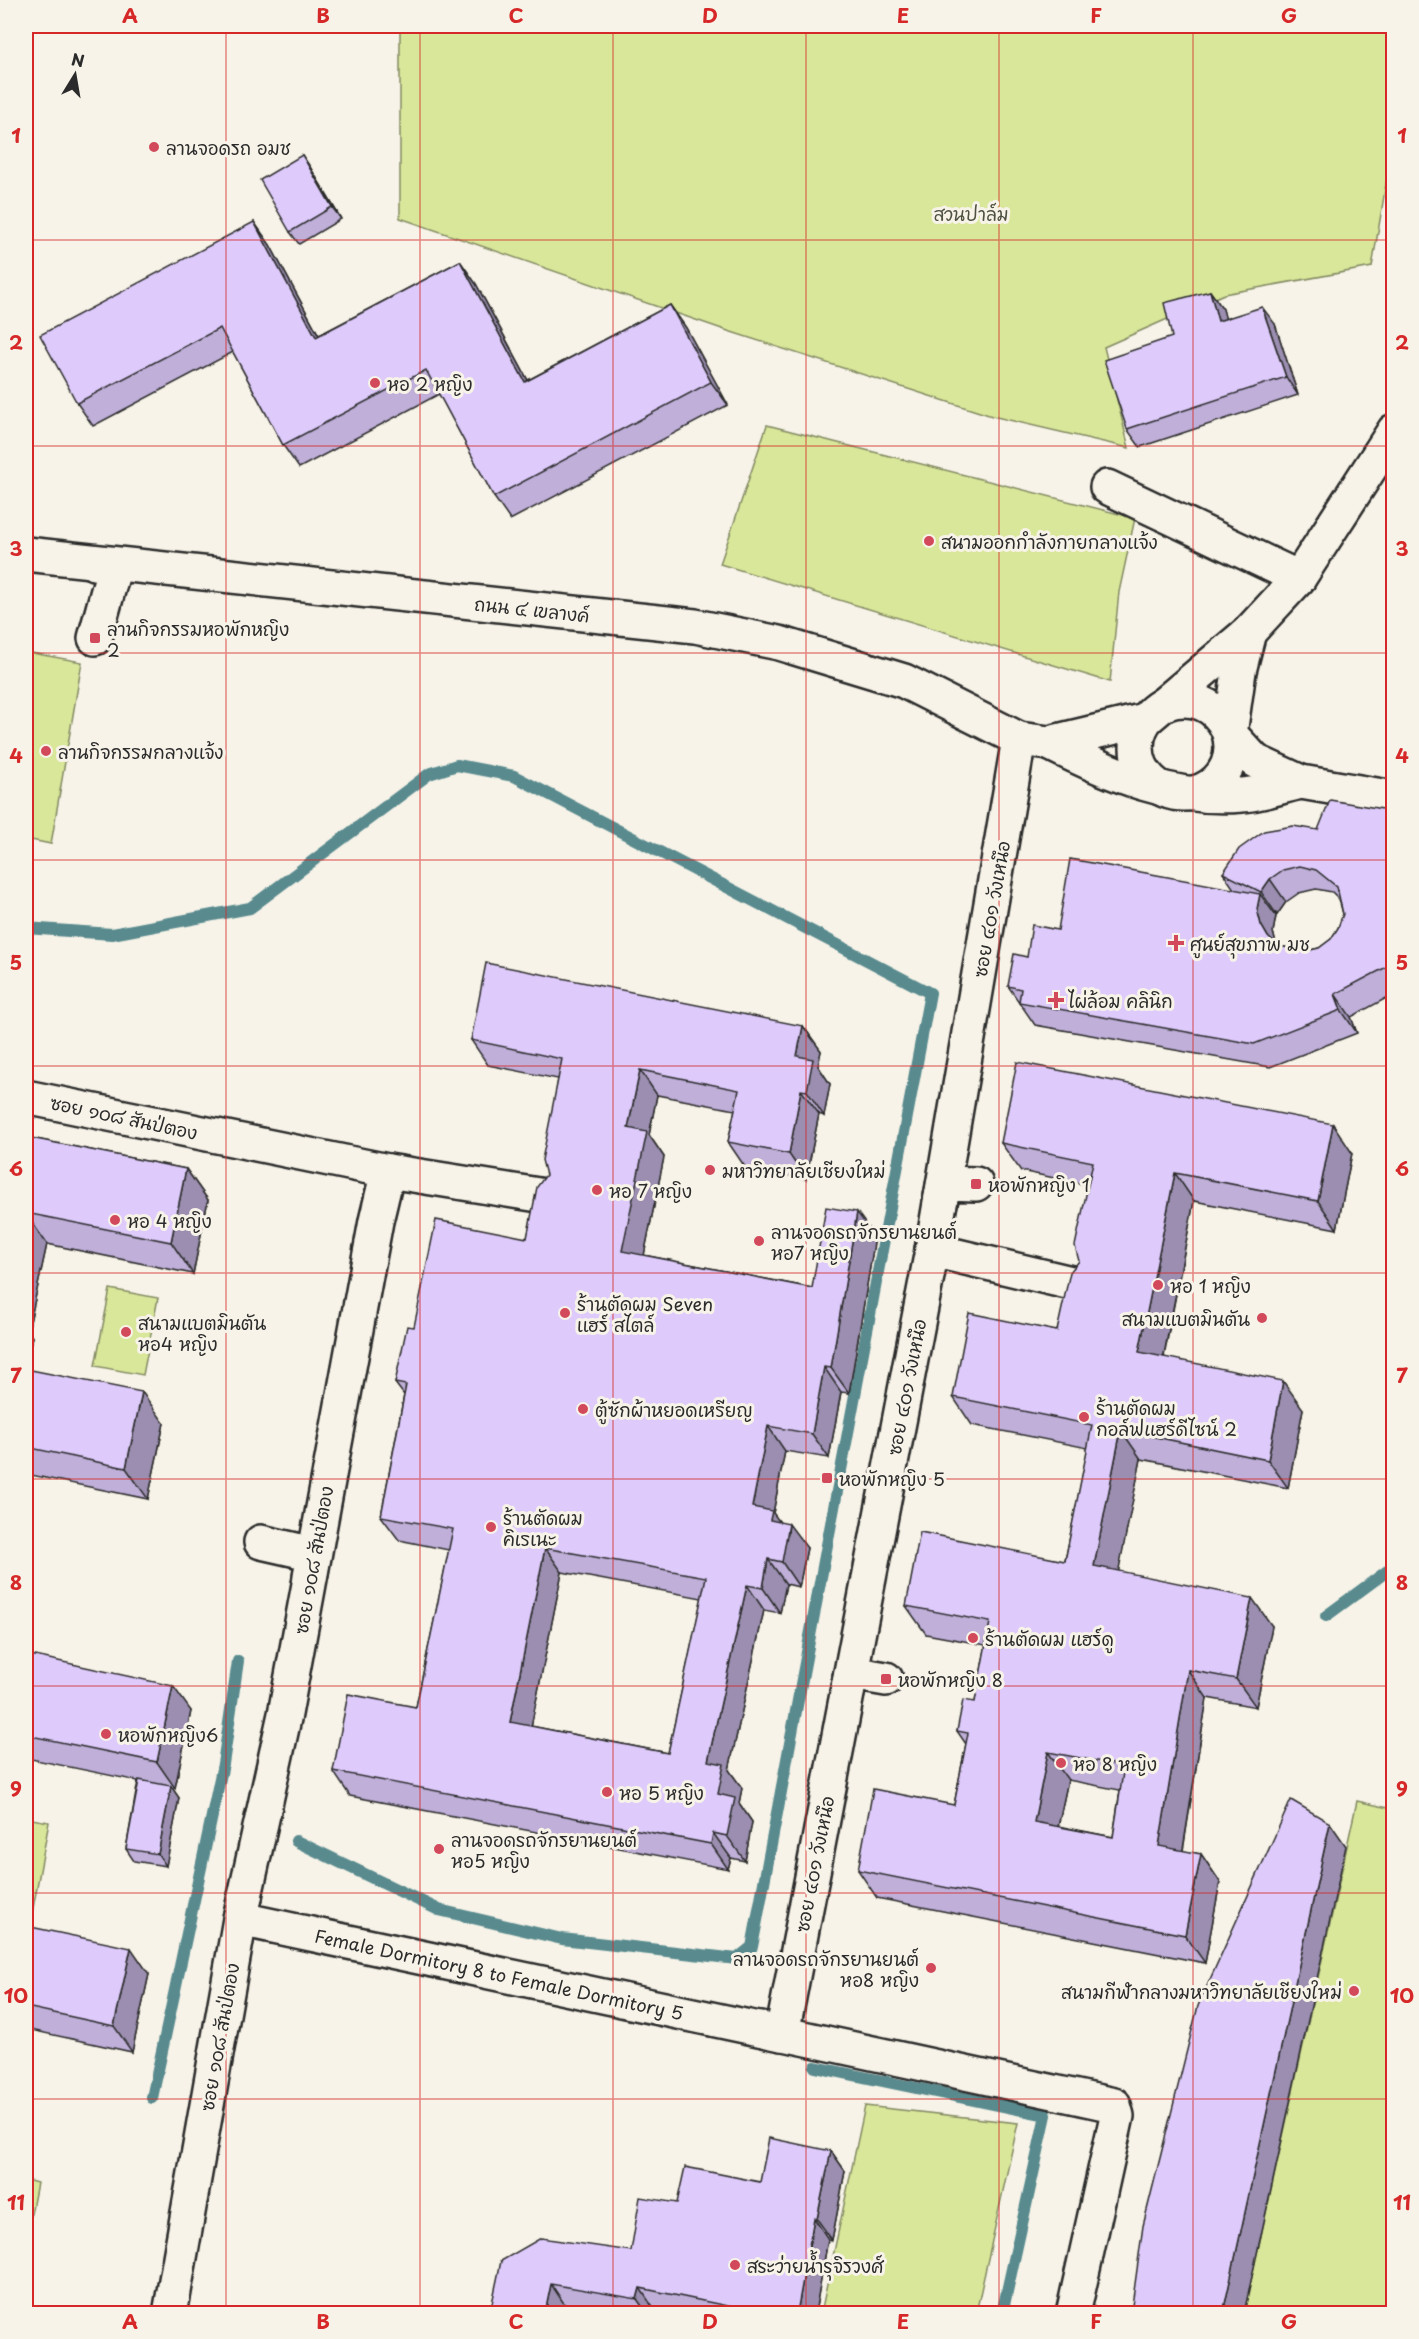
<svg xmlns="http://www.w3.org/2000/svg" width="1419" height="2339" font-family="'Playpen Sans','Playpen Sans Thai',sans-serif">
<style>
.green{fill:#d9e79a;stroke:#828962;stroke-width:1.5}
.water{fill:#78c9d0;stroke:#598a8e;stroke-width:1.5}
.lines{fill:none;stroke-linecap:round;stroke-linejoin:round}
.stream{stroke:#598a8e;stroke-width:12}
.minor-casing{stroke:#2b2b2b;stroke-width:38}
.minor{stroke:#f7f3e8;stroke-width:33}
.wall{fill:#bfafd9;stroke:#2b2b2b;stroke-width:1.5;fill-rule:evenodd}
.shaded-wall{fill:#9b8eb0;stroke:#2b2b2b;stroke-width:1.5}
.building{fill:#decbfc;stroke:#2b2b2b;stroke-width:1.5;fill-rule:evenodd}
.grid{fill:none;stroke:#d62828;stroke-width:1.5;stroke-opacity:0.55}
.poi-dot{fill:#d1495b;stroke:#f7f3e8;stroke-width:2}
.labels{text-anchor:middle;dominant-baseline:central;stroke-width:6;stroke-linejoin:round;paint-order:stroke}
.poi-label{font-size:18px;fill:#2b2b2b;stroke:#f7f3e8;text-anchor:start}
.park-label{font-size:18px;fill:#4e5141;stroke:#f7f3e8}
.street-label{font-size:18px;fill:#2b2b2b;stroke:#f7f3e8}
.neatline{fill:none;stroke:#d62828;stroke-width:2}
.grid-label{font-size:20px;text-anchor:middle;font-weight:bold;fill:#d62828}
</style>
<rect width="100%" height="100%" fill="#f7f3e8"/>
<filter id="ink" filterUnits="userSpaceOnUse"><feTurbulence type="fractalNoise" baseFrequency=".0167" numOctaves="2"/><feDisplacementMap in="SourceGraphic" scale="12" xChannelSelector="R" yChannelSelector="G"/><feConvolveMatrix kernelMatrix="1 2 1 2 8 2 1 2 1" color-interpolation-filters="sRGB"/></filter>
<g filter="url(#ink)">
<!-- green -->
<g class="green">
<polygon points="400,26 1388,26 1393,60 1393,143 1372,267 1224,294 1104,347 1129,448 992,416 725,330 400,218"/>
<polygon points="767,425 1135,518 1119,592 1110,682 720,564"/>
<polygon points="26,652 82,662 51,844 26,839"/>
<polygon points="110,1289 158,1298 143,1375 95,1366"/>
<polygon points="1357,1801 1393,1809 1393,2313 1244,2313"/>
<polygon points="26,1818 49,1822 32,1914 26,1913"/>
<polygon points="865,2106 1018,2123 976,2313 821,2313"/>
<polygon points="26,2180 37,2183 26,2240"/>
</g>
<!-- water -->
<polygon class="water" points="565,2305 615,2313 563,2313"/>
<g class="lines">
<!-- stream -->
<g class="stream">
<polyline points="26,928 112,934 250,908 429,774 457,765 514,776 930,993 752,1947 737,1959 562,1939 439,1910 296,1841"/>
<polyline points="1326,1616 1394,1566"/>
<polyline points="815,2067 1046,2115 1002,2314"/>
<polyline points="152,2098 223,1764 238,1661"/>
</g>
<!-- minor casing -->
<g class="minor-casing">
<g id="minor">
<polyline points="1107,487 1299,578"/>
<polyline points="26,554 695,626 779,643 904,681 1019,739 1049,743 1145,720 1249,632 1299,578 1394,431"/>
<polyline points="94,563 115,565 95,638"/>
<polyline points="1249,632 1239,671 1230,734 1255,761 1301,782 1394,798"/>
<circle cx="1184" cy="747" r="47"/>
<path d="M1049,743C1110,774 1172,801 1242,795C1261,794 1282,786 1301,782"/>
<polyline points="26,1097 388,1171 376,1221 285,1714 240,1919 170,2314"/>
<polyline points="388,1171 545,1196"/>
<polyline points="940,1203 944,1183 976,1184"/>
<polyline points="932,1250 1080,1285"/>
<polyline points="261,1542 314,1554 310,1576"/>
<polyline points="847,1693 932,1250 1019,739"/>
<polyline points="245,1897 240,1919 782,2034 851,1673 886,1679"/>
<polyline points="761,2029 1114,2105 1117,2116 1073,2314"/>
</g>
</g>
<!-- minor -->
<use href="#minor" class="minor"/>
</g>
<!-- wall -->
<g class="wall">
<polygon points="302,155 310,167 341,219 299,244 290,232"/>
<polygon points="254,222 270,245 319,335 460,261 476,284 528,380 670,305 686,328 728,405 510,520 494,497 439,394 299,468 283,445 233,352 93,426 77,403"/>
<polygon points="1210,291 1223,309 1225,319 1275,324 1298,395 1140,447 1127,429 1172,337"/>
<path d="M1394,811V994L1351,1017L1357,1033L1270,1067L1035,1025L1008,986L1027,957L1058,930L1234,889L1223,873L1318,830ZM1316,889L1332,892L1339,899L1343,914L1338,928L1331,939L1319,948L1306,951L1278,946L1276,944L1273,932L1276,916L1275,914L1277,915L1286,902L1299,893Z"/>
<path d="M803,1026L821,1051L818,1066L830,1084L824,1116L819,1114L806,1179L745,1167L728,1142L735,1110L657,1095L649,1135L664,1157L644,1255L812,1288L875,1237L849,1393L841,1392L829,1458L785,1451L773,1513L779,1522L807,1548L799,1587L786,1584L780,1613L764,1610L729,1770L742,1788L739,1803L752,1822L745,1861L731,1858L728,1869L350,1796L333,1771L416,1707L449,1550L399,1540L381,1516L404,1395L395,1383L414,1327L527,1238L546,1175L558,1079L488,1065L471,1040ZM562,1572L702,1598L668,1753L531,1726Z"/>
<polygon points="26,1137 186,1169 208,1200 193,1274 47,1244 28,1331 32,1337 26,1367"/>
<path d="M1001,1143L1352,1153L1337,1229L1194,1201L1164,1357L1303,1409L1288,1488L1141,1459L1118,1571L1272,1626L1256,1707L1207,1698L1183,1851L1201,1854L1220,1882L1205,1963L877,1898L858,1870L954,1805L966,1744L957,1731L975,1702L986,1645L926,1634L906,1606L1065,1561L1088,1448L972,1425L953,1397L1057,1331L1079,1261L1088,1185L1021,1171ZM1068,1780L1120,1790L1113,1837L1058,1826Z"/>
<polygon points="26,1369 164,1423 148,1499 26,1474"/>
<polygon points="26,1654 191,1711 175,1788 172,1788 179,1798 166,1866 134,1861 126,1849 138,1781 26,1758"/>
<polygon points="26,1926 149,1974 132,2052 26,2029"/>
<polygon points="831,2151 845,2171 832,2240 828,2239 815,2313 676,2313 654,2309 653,2313 615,2313 565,2305 501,2261 631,2251 677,2203 760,2182"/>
</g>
<!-- shaded-wall -->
<g class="shaded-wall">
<polygon points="302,155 310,167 341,219 332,207"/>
<polygon points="254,222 270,245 332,360 316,337"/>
<polygon points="460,261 476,284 541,405 525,382"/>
<polygon points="1210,291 1223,309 1231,339 1218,321"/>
<polygon points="670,305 686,328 728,405 711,382"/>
<polygon points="1262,307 1275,324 1298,395 1286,377"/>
<polygon points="1270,879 1286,902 1277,915 1261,892"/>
<polygon points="1260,894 1276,916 1273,932 1277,948 1268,937 1261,925 1257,909"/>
<polygon points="1335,994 1351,1017 1357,1033 1341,1010"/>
<polygon points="803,1026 821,1051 818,1066 830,1084 824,1116 807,1091 797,1056"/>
<polygon points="640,1070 657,1095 649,1135 664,1157 640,1275 622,1251 628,1128"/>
<polygon points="801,1090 819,1114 806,1179 789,1154"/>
<polygon points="1333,1124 1352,1153 1337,1229 1318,1201"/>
<polygon points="186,1169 208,1200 193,1274 171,1242"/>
<polygon points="1175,1173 1194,1201 1159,1380 1139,1352"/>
<polygon points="857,1212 875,1237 849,1393 831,1368"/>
<polygon points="26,1214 47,1244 28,1331 32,1337 26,1367"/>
<polygon points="824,1367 841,1392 829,1458 812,1434"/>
<polygon points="1283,1381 1303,1409 1288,1488 1268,1460"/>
<polygon points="142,1392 164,1423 148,1499 126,1468"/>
<polygon points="768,1426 785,1451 773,1513 788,1533 789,1524 807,1548 799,1587 782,1562 752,1507"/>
<polygon points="1121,1430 1141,1459 1114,1594 1094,1566"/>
<polygon points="545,1548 562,1572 527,1747 510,1722"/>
<polygon points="768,1559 786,1584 780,1613 763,1588"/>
<polygon points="747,1585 764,1610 729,1770 742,1788 739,1803 752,1822 745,1861 727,1836 718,1794 708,1761"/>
<polygon points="1252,1598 1272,1626 1256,1707 1236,1679"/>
<polygon points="1188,1670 1207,1698 1179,1874 1159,1846"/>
<polygon points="173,1686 191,1711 175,1788 157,1762"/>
<polygon points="1048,1752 1068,1780 1053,1850 1034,1822"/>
<polygon points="171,1786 179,1798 166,1866 158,1854"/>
<polygon points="1330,1823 1346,1846 1244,2313 1223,2313"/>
<polygon points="713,1833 731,1858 728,1869 711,1844"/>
<polygon points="1201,1854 1220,1882 1205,1963 1185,1935"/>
<polygon points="131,1948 149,1974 132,2052 114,2026"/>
<polygon points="831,2151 845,2171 832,2240 817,2219"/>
<polygon points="814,2218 828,2239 815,2313 797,2313"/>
<polygon points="551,2284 565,2305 563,2313 545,2313"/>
<polygon points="640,2288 654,2309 653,2313 647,2313 637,2299"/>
</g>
<!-- building -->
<g class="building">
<polygon points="302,155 332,207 290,232 260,180"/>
<polygon points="254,222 316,337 460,261 525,382 670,305 711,382 494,497 426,370 283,445 220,328 77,403 40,335"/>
<polygon points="1210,291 1218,321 1262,307 1286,377 1127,429 1104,360 1172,337 1164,303"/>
<polygon points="1330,800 1394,811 1394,963 1335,994 1341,1010 1254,1044 1019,1002 1021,989 1008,986 1014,954 1027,957 1032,925 1058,930 1070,859 1260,894 1257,909 1261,925 1268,937 1278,946 1306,951 1319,948 1331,939 1338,928 1343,914 1337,887 1316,870 1300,866 1283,870 1270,879 1261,892 1223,873 1239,849 1264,831 1293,826 1318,830"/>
<path d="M486,963L803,1026L797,1056L813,1059L807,1091L801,1090L789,1154L728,1142L739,1090L640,1070L628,1128L647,1132L622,1251L812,1288L826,1207L857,1212L831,1368L824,1367L812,1434L768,1426L752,1507L772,1511L770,1520L789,1524L782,1562L768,1559L763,1588L747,1585L708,1761L724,1764L718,1794L735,1798L727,1836L713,1833L711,1844L333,1771L348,1694L416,1707L453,1529L381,1516L406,1385L395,1383L407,1326L414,1327L436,1220L527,1238L537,1187L546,1175L542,1160L562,1059L471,1040ZM545,1548L706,1577L668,1753L510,1722Z"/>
<path d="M1017,1062L1333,1124L1318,1201L1175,1173L1139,1352L1283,1381L1268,1460L1121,1430L1094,1566L1252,1598L1236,1679L1188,1670L1159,1846L1201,1854L1185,1935L858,1870L873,1789L954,1805L968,1733L957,1731L963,1700L975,1702L990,1622L906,1606L920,1532L1065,1561L1092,1425L953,1397L969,1313L1057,1331L1070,1272L1079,1261L1075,1246L1093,1162L1001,1143ZM1048,1752L1124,1766L1113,1837L1034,1822Z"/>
<polygon points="26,1137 186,1169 171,1242 26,1213"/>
<polygon points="26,1369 142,1392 126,1468 26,1447"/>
<polygon points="26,1654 173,1686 157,1762 26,1735"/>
<polygon points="139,1780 171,1786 158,1854 126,1849"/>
<polygon points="1291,1800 1330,1823 1223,2313 1131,2313 1143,2226 1198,2006"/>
<polygon points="26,1926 131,1948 114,2026 26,2007"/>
<polygon points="769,2138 831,2151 817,2219 814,2218 797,2313 746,2313 747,2310 640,2288 637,2299 551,2284 545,2313 490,2313 501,2261 541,2238 631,2251 640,2197 677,2203 685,2167 760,2182"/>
</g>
</g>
<!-- grid -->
<path class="grid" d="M226,26V2314M420,26V2314M613,26V2314M806,26V2314M999,26V2314M1193,26V2314M26,240H1394M26,446H1394M26,653H1394M26,860H1394M26,1066H1394M26,1273H1394M26,1479H1394M26,1686H1394M26,1893H1394M26,2099H1394"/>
<!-- markers -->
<g class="poi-dot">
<circle cx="154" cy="147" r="6"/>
<circle cx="375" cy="383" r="6"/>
<circle cx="929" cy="541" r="6"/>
<rect x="89" y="632" width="12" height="12" rx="3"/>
<circle cx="46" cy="751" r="6"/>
<path d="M1173 934h6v6h6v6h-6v6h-6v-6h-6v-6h6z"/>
<path d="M1053 991h6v6h6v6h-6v6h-6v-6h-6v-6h6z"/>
<circle cx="710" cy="1170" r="6"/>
<rect x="970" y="1178" width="12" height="12" rx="3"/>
<circle cx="597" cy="1190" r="6"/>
<circle cx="115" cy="1220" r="6"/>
<circle cx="759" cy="1241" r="6"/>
<circle cx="1158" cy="1285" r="6"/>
<circle cx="565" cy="1313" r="6"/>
<circle cx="1262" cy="1318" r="6"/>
<circle cx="126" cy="1332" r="6"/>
<circle cx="583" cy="1409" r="6"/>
<circle cx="1084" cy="1417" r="6"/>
<rect x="821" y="1472" width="12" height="12" rx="3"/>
<circle cx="491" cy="1527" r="6"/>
<circle cx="973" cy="1638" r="6"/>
<rect x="880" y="1673" width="12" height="12" rx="3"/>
<circle cx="106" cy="1734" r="6"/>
<circle cx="1061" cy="1763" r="6"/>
<circle cx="607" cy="1792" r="6"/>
<circle cx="439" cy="1849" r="6"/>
<circle cx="931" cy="1968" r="6"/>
<circle cx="1354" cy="1991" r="6"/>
<circle cx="735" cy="2265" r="6"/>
</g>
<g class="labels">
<!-- poi labels -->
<g class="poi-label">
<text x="166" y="147">ลานจอดรถ อมช</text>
<text x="387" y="383">หอ 2 หญิง</text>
<text x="941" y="541">สนามออกกำลังกายกลางแจ้ง</text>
<text x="107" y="628">ลานกิจกรรมหอพักหญิง<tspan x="107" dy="21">2</tspan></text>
<text x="58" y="751">ลานกิจกรรมกลางแจ้ง</text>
<text x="1190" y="943">ศูนย์สุขภาพ มช</text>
<text x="1068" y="1000">ไผ่ล้อม คลินิก</text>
<text x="722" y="1170">มหาวิทยาลัยเชียงใหม่</text>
<text x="988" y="1184">หอพักหญิง 1</text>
<text x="609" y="1190">หอ 7 หญิง</text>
<text x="127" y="1220">หอ 4 หญิง</text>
<text x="771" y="1231">ลานจอดรถจักรยานยนต์<tspan x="771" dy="21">หอ7 หญิง</tspan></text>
<text x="1170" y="1285">หอ 1 หญิง</text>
<text x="577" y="1303">ร้านตัดผม Seven<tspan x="577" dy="21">แฮร์ สไตล์</tspan></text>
<text x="1250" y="1318" text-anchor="end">สนามแบตมินตัน</text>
<text x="138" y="1322">สนามแบตมินตัน<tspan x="138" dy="21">หอ4 หญิง</tspan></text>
<text x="1096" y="1407">ร้านตัดผม<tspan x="1096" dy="21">กอล์ฟแฮร์ดีไซน์ 2</tspan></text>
<text x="595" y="1409">ตู้ซักผ้าหยอดเหรียญ</text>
<text x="839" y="1478">หอพักหญิง 5</text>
<text x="503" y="1517">ร้านตัดผม<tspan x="503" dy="21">คิเรเนะ</tspan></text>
<text x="985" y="1638">ร้านตัดผม แฮร์ดู</text>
<text x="898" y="1679">หอพักหญิง 8</text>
<text x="118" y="1734">หอพักหญิง6</text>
<text x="1073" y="1763">หอ 8 หญิง</text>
<text x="619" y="1792">หอ 5 หญิง</text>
<text x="451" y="1839">ลานจอดรถจักรยานยนต์<tspan x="451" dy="21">หอ5 หญิง</tspan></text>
<text x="919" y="1958" text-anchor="end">ลานจอดรถจักรยานยนต์<tspan x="919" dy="21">หอ8 หญิง</tspan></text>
<text x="1342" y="1991" text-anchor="end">สนามกีฬากลางมหาวิทยาลัยเชียงใหม่</text>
<text x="747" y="2265">สระว่ายน้ำรุจิรวงศ์</text>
</g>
<!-- park labels -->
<g class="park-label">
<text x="971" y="213">สวนปาล์ม</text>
</g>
<!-- street labels -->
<g class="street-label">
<text transform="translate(532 609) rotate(6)">ถนน ๔ เขลางค์</text>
<text transform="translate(991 909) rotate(-80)">ซอย ๔๐๑ วังเหนึอ</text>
<text transform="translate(124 1117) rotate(12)">ซอย ๑๐๘ สันป่ตอง</text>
<text transform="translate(906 1387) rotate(-79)">ซอย ๔๐๑ วังเหนึอ</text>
<text transform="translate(313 1560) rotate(-80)">ซอย ๑๐๘ สันป่ตอง</text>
<text transform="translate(814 1864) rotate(-79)">ซอย ๔๐๑ วังเหนึอ</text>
<text transform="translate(499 1974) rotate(12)">Female Dormitory 8 to Female Dormitory 5</text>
<text transform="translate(219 2037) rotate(-80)">ซอย ๑๐๘ สันป่ตอง</text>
</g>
</g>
<!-- margin -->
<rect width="1419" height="2339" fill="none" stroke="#f7f3e8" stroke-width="66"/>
<!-- north arrow -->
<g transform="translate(75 75) rotate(11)" stroke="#f7f3e8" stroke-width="4.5" paint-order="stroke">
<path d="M0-4.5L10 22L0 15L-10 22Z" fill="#2b2b2b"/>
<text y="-9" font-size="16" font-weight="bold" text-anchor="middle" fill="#2b2b2b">N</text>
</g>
<rect x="33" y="33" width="1353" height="2273" class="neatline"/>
<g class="grid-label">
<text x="130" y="23">A</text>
<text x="323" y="23">B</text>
<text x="516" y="23">C</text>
<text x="710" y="23">D</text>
<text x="903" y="23">E</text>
<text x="1096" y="23">F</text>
<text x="1289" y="23">G</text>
<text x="16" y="143">1</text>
<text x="1402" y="143">1</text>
<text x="16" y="350">2</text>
<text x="1402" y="350">2</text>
<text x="16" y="556">3</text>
<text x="1402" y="556">3</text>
<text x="16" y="763">4</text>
<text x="1402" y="763">4</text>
<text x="16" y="970">5</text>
<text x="1402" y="970">5</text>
<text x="16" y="1176">6</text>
<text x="1402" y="1176">6</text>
<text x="16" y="1383">7</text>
<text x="1402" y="1383">7</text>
<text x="16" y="1590">8</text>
<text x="1402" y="1590">8</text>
<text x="16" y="1796">9</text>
<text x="1402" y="1796">9</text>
<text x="16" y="2003">10</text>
<text x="1402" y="2003">10</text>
<text x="16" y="2210">11</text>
<text x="1402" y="2210">11</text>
<text x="130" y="2329">A</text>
<text x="323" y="2329">B</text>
<text x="516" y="2329">C</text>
<text x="710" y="2329">D</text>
<text x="903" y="2329">E</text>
<text x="1096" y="2329">F</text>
<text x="1289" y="2329">G</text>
</g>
</svg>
